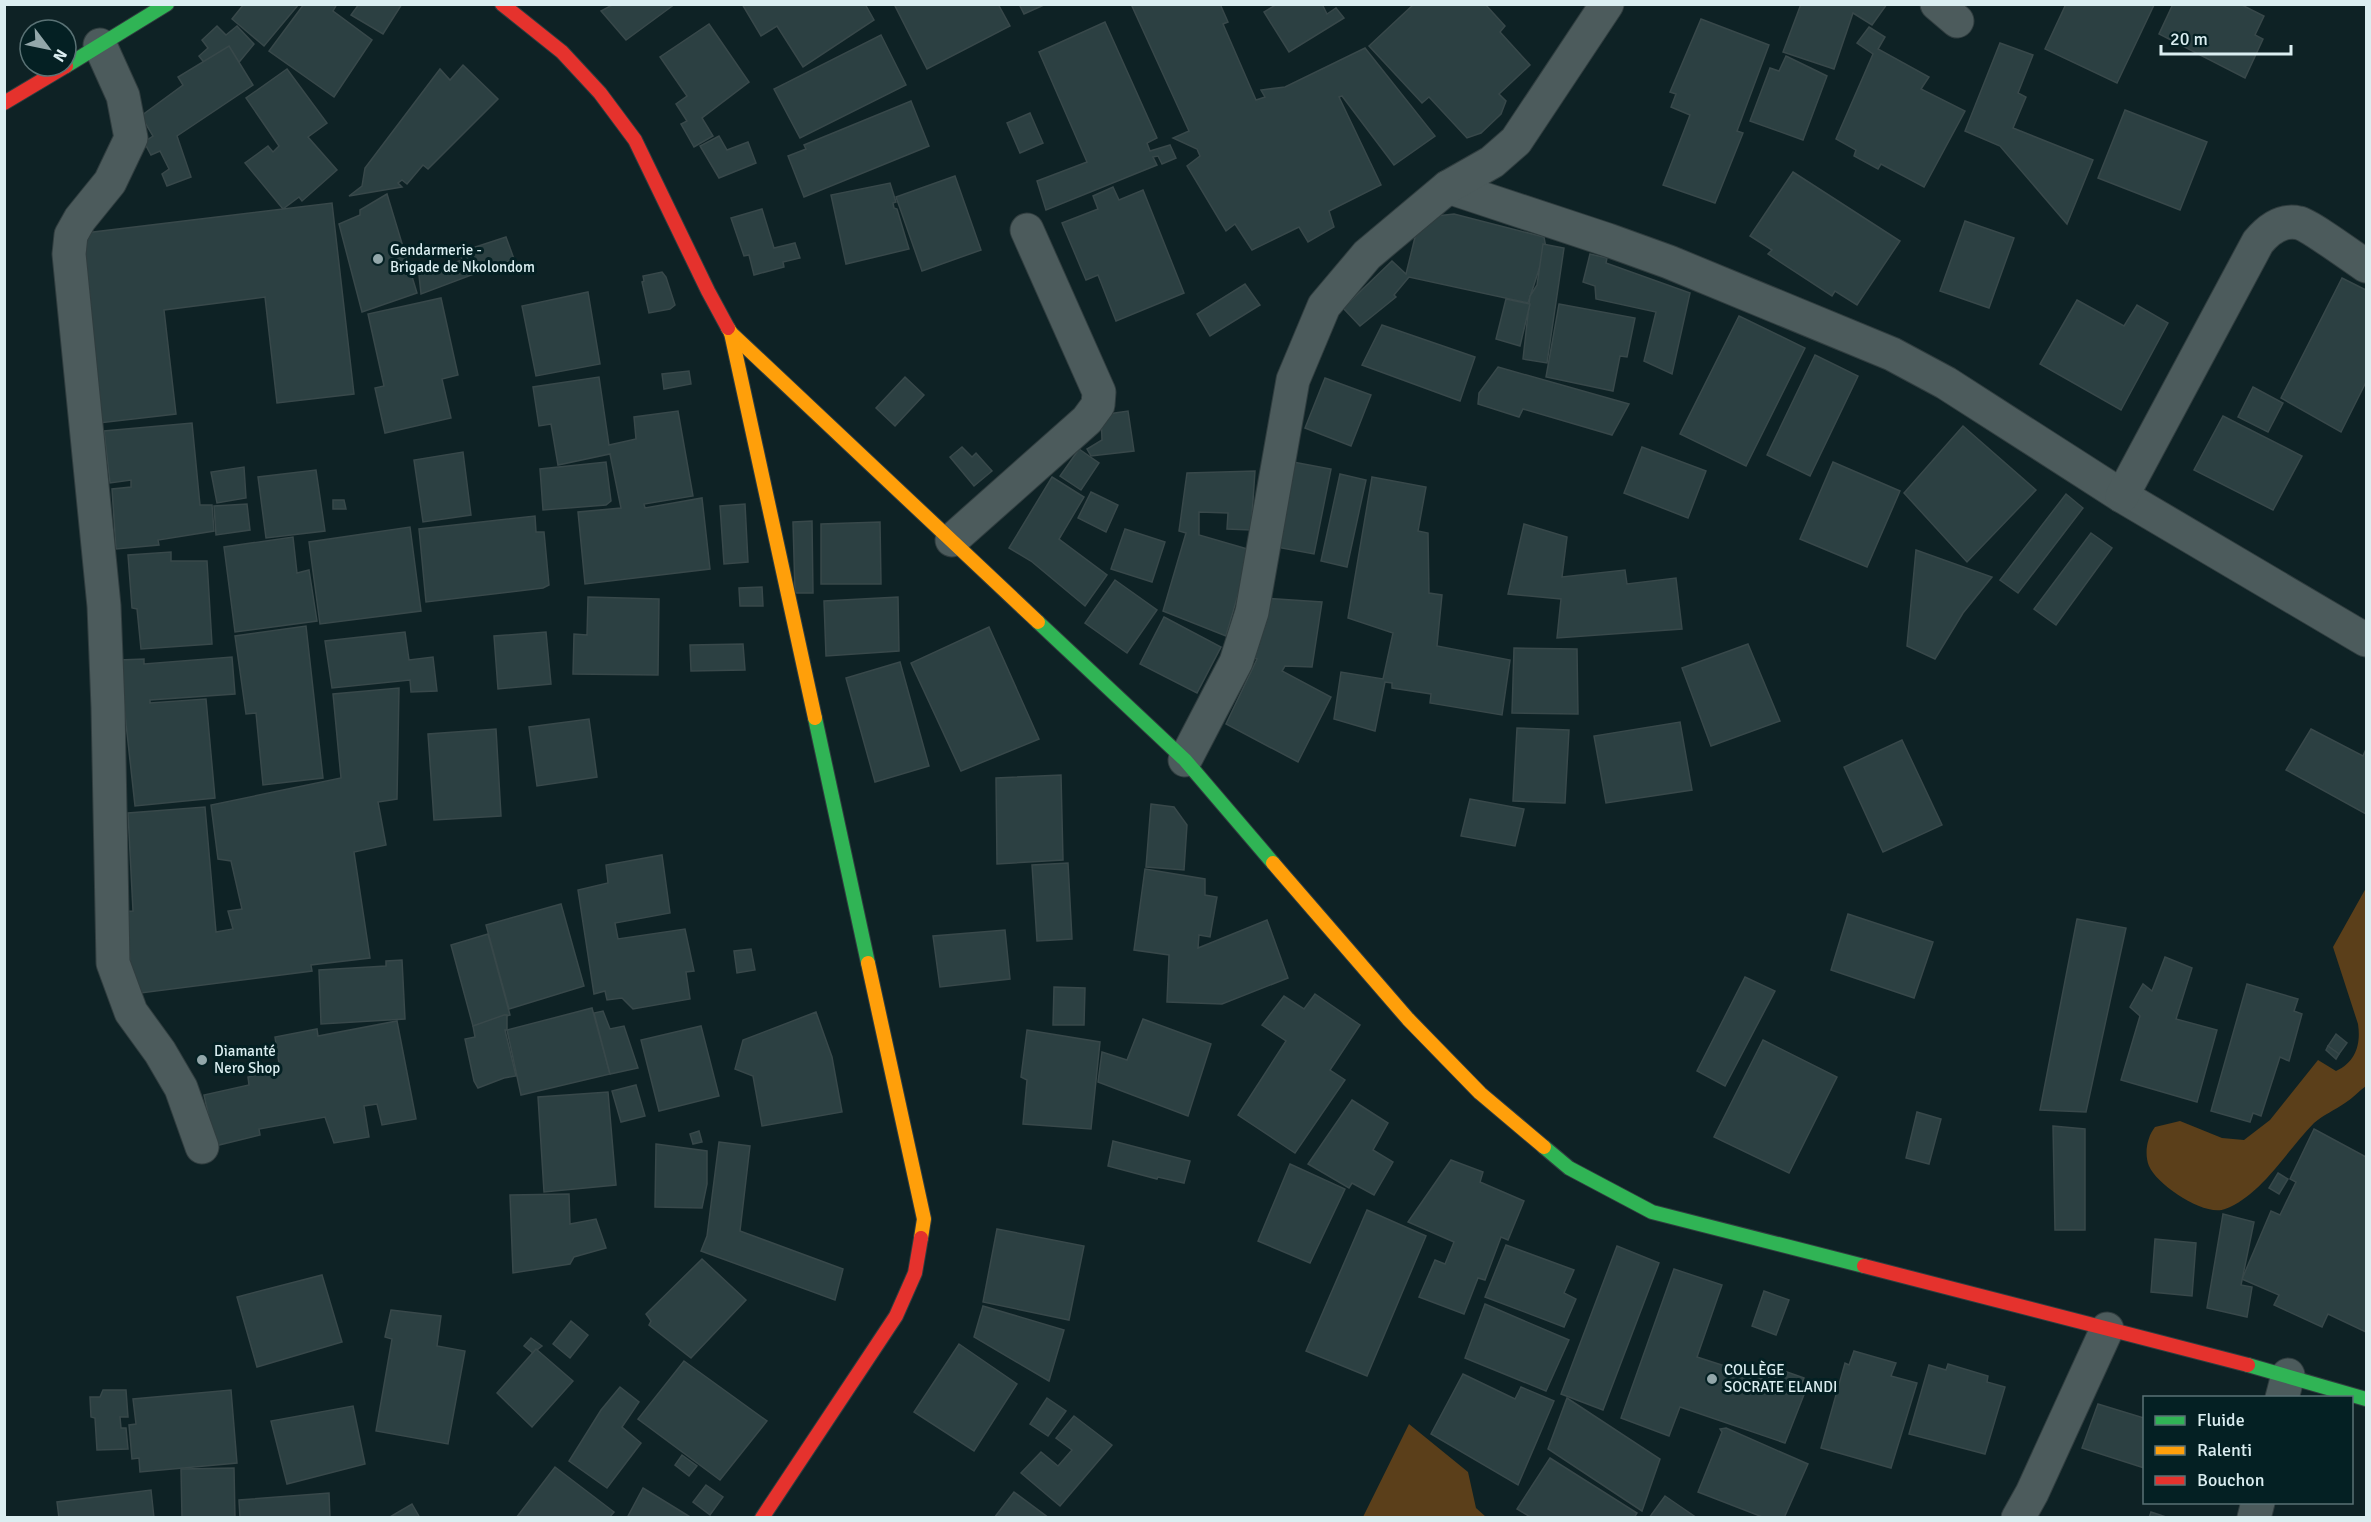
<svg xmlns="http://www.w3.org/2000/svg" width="2371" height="1522" font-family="Signika,sans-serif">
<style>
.green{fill:#5b3f1a}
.building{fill:#2c4042;stroke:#38484a;stroke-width:1.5}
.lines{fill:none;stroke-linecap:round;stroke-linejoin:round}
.street-casing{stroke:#303d3f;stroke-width:35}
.fast-casing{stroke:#303d3f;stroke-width:16}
.slow-casing{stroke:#303d3f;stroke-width:16}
.jam-casing{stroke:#303d3f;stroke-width:16}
.street{stroke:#4c5b5c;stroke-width:33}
.fast{stroke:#30b455;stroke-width:14}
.slow{stroke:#ff9f0a;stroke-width:14}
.jam{stroke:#e5322d;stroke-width:14}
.poi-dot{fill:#93a7aa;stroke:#042023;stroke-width:2}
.labels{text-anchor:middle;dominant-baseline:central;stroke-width:6;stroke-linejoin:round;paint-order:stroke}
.poi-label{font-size:15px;fill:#dbeef1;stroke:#042023;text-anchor:start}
</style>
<rect width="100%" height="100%" fill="#0e2225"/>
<!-- green -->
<g class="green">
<path d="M2366,888V1086C2359,1091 2353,1098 2345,1103C2335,1110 2323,1115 2314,1123C2287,1150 2262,1195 2225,1209C2205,1217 2157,1185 2149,1166C2144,1154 2147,1137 2155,1127L2180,1121L2222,1138L2244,1140L2270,1120L2318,1060L2336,1071C2356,1062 2361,1044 2358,1024L2333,947Z"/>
<polygon points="1409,1424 1468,1472 1476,1508 1486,1517 1363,1517"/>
</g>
<!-- building -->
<g class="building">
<polygon points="244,4 299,4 264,46 232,19"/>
<polygon points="304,4 337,4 333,11 372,40 334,97 269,51"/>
<polygon points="359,4 402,4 383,34 351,15"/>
<polygon points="675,4 626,40 601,11 614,4"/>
<polygon points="742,4 865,4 874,20 803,67 777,26 761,36"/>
<polygon points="894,4 998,4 1010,26 927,69"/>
<polygon points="1019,4 1046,4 1024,14"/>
<polygon points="1131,4 1220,4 1228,22 1223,24 1256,100 1265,97 1261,90 1285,87 1365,48 1435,136 1394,165 1342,96 1339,97 1381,185 1329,211 1334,227 1308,242 1299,227 1252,250 1235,224 1226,231 1187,166 1200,156 1197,149 1173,138 1189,131"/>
<polygon points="1277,4 1322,4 1327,14 1336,8 1344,18 1289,52 1264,12"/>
<polygon points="1414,4 1485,4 1505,26 1500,32 1530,65 1499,94 1506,101 1501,114 1481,133 1467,138 1429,97 1422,103 1369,46"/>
<polygon points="1801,4 1887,4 1872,25 1853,13 1834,69 1783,52"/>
<polygon points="2066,4 2154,5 2117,83 2045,49"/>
<polygon points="2173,4 2240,4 2264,16 2255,35 2263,39 2245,78 2159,34"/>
<polygon points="1701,19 1769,45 1737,131 1743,133 1715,203 1663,185 1690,115 1671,107 1676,94 1670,92"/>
<polygon points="1105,22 1157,138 1147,143 1150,151 1170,145 1176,158 1162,164 1158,156 1153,157 1157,165 1046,210 1037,181 1087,162 1039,52"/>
<polygon points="709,24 749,82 702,118 713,136 694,147 681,124 687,121 676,104 687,96 660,57"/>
<polygon points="217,26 226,35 237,26 254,44 236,66 228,70 224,66 213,74 199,56 208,48 202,40"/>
<polygon points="1869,27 1885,37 1878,49 1929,77 1921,89 1965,111 1924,187 1881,164 1878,169 1854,156 1856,150 1836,139 1873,54 1857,43"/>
<polygon points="881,35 906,85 800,138 774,89"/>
<polygon points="2000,43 2033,55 2018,93 2026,97 2013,128 2093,160 2067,224 2000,146 1965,131"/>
<polygon points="229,46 253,85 177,136 191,177 167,186 162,174 169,169 160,151 151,155 144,142 153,136 141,116 183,85 178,77"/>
<polygon points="1786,56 1827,76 1803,140 1750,121 1770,68 1779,71"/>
<polygon points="463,65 498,99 428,169 423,165 407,184 402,180 398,183 402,187 349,196 362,186 365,168 440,69 450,80"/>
<polygon points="287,69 327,123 308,137 337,170 302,201 299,197 283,209 245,163 268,146 273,152 279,146 246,98"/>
<polygon points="911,101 929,146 804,197 788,156 806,149 804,145"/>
<polygon points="2125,110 2207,142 2180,210 2098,178"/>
<polygon points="1030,113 1043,143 1020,153 1007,123"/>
<polygon points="719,136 727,150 748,142 756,163 719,178 700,146"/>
<polygon points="1793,172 1900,241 1857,305 1835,291 1832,296 1768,254 1772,250 1750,236"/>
<polygon points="955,176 981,250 922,271 896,197"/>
<polygon points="890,183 896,202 893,203 894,208 897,209 909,249 846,264 831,195"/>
<polygon points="1113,187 1119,200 1143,190 1184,293 1116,321 1098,275 1086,280 1062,223 1098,209 1093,196"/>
<polygon points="387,194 417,293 362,312 339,224 360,215 360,210"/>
<polygon points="332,203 354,394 277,403 265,297 164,310 176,414 99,423 77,234"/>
<polygon points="762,209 774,248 795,243 800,258 783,262 784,267 754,275 749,255 744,256 731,218"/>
<polygon points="1454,214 1544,237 1546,248 1528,303 1409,277 1394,295 1396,297 1360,326 1343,308 1392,261 1406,274 1418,225 1427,217"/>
<polygon points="1965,221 2014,238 1989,308 1940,291"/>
<polygon points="506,237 514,259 421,294 419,275 462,260 460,252"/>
<polygon points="1543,244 1564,248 1547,363 1523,359 1530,296 1537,285"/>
<polygon points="1590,254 1607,258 1606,263 1690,293 1672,374 1644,361 1656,312 1596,299 1595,286 1583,282"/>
<polygon points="662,272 666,277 675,305 670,309 649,313 642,282 644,281 643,276"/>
<polygon points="2342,278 2366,290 2366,382 2341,432 2281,398"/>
<polygon points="1245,284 1260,305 1210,336 1197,314"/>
<polygon points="588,292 600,364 536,376 522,306"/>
<polygon points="441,298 458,375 442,379 451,418 385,433 375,388 384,386 368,314"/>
<polygon points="1506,299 1530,304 1520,346 1496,339"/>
<polygon points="2077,300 2124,326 2137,305 2168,323 2121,410 2040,364"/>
<polygon points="1559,304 1635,318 1627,357 1620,356 1613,391 1546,377"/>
<polygon points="1739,316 1805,348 1746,466 1680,434"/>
<polygon points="1382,325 1475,357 1460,401 1362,365"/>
<polygon points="1815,355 1858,376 1810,476 1767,455"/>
<polygon points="1498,367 1629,404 1612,435 1523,409 1519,417 1478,404 1479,393"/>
<polygon points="689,371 691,384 664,389 662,374"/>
<polygon points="599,377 609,445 636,439 634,417 678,411 693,496 644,504 645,508 702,498 710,569 585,584 578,512 621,508 610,454 558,465 551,424 539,426 533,387"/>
<polygon points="905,377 924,395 895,426 876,408"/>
<polygon points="1325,378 1371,395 1351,446 1305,428"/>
<polygon points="2253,387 2283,403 2268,432 2238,417"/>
<polygon points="1128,411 1134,451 1091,456 1087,449 1102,440 1101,415"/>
<polygon points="2223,416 2302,456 2273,510 2194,470"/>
<polygon points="192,423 200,505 212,505 214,531 158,540 159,545 116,549 112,489 131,487 131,480 110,483 104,431"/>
<polygon points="1963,426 2036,490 1967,562 1904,493"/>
<polygon points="962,447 972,457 976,453 992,471 974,486 950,457"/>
<polygon points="1642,447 1706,471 1688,518 1624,493"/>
<polygon points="1079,449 1099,463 1081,490 1060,476"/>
<polygon points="463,452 471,515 423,522 414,460"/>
<polygon points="606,462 611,501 606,505 543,510 540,469"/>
<polygon points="1293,462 1331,469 1314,554 1276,547"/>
<polygon points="1833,462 1900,491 1867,567 1800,539"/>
<polygon points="244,467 246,498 217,503 211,472"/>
<polygon points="316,470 325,531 266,538 258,477"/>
<polygon points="1255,471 1251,530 1227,529 1228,513 1199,512 1199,535 1251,550 1226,636 1163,611 1186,533 1179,531 1187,473"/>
<polygon points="1340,474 1366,480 1347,567 1321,561"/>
<polygon points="1052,477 1084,497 1059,539 1107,575 1085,606 1031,561 1009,548"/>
<polygon points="1372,477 1426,487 1418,531 1428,533 1429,593 1442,595 1437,646 1510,660 1502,715 1430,703 1431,694 1392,688 1392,683 1385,682 1375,731 1334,719 1341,672 1383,679 1393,633 1348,618"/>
<polygon points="1091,492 1118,505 1106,532 1078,518"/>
<polygon points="2066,494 2083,508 2018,593 2000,580"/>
<polygon points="333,500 344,500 346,509 333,509"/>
<polygon points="247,504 250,530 216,535 214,506"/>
<polygon points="745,504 748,562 724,564 720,506"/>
<polygon points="535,516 536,532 544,532 549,585 543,588 426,602 419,529"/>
<polygon points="812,521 813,593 795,593 793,522"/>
<polygon points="880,522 881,584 821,584 821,524"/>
<polygon points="1524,524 1567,537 1562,577 1625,570 1627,584 1676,578 1682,629 1557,638 1561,599 1508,594"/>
<polygon points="410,527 421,611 320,624 309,542"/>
<polygon points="1125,529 1165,542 1152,582 1111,569"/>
<polygon points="2091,533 2112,548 2056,625 2034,609"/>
<polygon points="293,537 297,573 309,570 317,621 235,632 224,547"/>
<polygon points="1916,550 1992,577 1963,613 1935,659 1907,646"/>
<polygon points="171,552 171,561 207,561 212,644 141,649 137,609 132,608 128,555"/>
<polygon points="1115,580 1157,610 1127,653 1085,623"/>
<polygon points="762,587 763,606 740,606 739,588"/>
<polygon points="588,597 659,599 658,675 573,674 574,634 587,635"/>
<polygon points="898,597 899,651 826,656 824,601"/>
<polygon points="1262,598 1322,602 1312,667 1285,666 1282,671 1331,697 1298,762 1226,724 1257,659 1250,657"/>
<polygon points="1164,617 1221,647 1197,693 1140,664"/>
<polygon points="306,626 323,778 263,785 256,713 246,714 235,636"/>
<polygon points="989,627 1039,739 961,771 911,663"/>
<polygon points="405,632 409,660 433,657 437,691 411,692 410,680 332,688 325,641"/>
<polygon points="546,632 551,684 498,689 494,636"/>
<polygon points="743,644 745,670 691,671 690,645"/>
<polygon points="1748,644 1780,721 1711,746 1682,668"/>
<polygon points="1514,648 1577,649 1578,714 1512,713"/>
<polygon points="232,657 235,694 150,700 150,703 206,699 215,798 135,806 119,660 144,659 144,664"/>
<polygon points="900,662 929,766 875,782 846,678"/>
<polygon points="399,688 397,799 378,802 386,845 354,852 370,958 311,965 312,971 133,994 129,950 118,912 133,911 128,813 205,807 216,932 233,929 228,911 242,909 231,861 218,859 211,805 341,778 333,694"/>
<polygon points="589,719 597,777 537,786 529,727"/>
<polygon points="1680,722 1692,790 1606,803 1594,736"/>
<polygon points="1517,728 1569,730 1565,803 1513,801"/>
<polygon points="496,729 501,816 434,820 428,734"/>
<polygon points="2311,729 2363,756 2366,749 2366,814 2286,770"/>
<polygon points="1902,740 1942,825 1883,852 1844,767"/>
<polygon points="1061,775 1063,860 997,864 996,778"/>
<polygon points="1470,799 1524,809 1515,846 1461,836"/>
<polygon points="1151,804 1174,807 1187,825 1184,870 1146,867"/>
<polygon points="662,855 670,913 615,923 618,939 685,929 694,971 686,972 690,999 633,1009 622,998 607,1000 605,991 594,994 578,890 608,883 606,865"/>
<polygon points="1068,863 1072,939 1037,941 1032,865"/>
<polygon points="1145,869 1205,879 1205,895 1217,897 1210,937 1199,935 1198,948 1267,920 1288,978 1222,1004 1167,1002 1169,955 1134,950"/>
<polygon points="561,904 584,986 509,1009 486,925"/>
<polygon points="1848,914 1933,942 1914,998 1831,970"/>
<polygon points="2077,919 2126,928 2086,1112 2040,1110"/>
<polygon points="1005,930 1010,979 940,987 933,936"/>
<polygon points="488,934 510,1015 473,1026 451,945"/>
<polygon points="751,949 755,970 737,973 734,951"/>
<polygon points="2165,957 2192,968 2176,1019 2217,1030 2197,1102 2121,1080 2140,1016 2130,1007 2143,984 2152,991"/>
<polygon points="402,960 405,1019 321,1024 319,970 386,966 386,961"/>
<polygon points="1745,977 1775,991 1725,1086 1697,1071"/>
<polygon points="2247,984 2298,999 2294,1011 2302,1014 2289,1061 2280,1057 2261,1116 2253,1113 2250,1122 2211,1111"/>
<polygon points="1054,987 1085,988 1084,1025 1053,1025"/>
<polygon points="1315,994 1360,1025 1330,1070 1345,1080 1295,1153 1238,1115 1286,1041 1262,1025 1284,996 1304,1009"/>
<polygon points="592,1008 610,1074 521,1095 507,1030"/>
<polygon points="603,1011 610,1029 624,1026 638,1068 610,1074 594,1013"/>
<polygon points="816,1012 832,1057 842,1112 762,1126 753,1076 735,1069 743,1040"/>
<polygon points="504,1015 507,1015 507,1030 505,1030 516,1076 504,1078 478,1088 474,1081 465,1039 475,1037 473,1026"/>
<polygon points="1143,1019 1211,1044 1188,1116 1098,1082 1102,1052 1127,1060"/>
<polygon points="397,1021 416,1119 382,1125 377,1104 364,1106 369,1137 334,1143 325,1117 259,1129 260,1135 215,1146 204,1095 249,1085 248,1077 280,1070 275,1037 317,1029 318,1036"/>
<polygon points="701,1026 719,1096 659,1111 641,1040"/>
<polygon points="1027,1030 1100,1042 1091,1129 1023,1124 1027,1080 1021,1077"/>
<polygon points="2336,1034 2347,1043 2339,1054 2328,1046"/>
<polygon points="1763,1040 1837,1077 1789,1173 1714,1137"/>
<polygon points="2328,1046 2339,1054 2336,1059 2326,1050"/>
<polygon points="636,1085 645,1116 621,1122 612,1091"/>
<polygon points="608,1092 616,1185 544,1192 538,1097"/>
<polygon points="1352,1100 1388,1123 1373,1150 1393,1162 1374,1195 1352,1183 1349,1188 1308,1164"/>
<polygon points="1917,1112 1941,1119 1929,1164 1906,1158"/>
<polygon points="2053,1126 2085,1129 2085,1230 2055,1230"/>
<polygon points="2314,1129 2366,1157 2366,1332 2328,1314 2322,1327 2274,1305 2279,1295 2242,1279 2271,1211 2280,1215 2296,1182 2290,1179"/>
<polygon points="699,1131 702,1142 693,1144 690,1134"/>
<polygon points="1113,1141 1190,1161 1184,1183 1158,1177 1157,1179 1108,1166"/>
<polygon points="719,1142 750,1146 740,1231 843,1269 835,1300 701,1251 707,1236"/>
<polygon points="656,1144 707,1151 707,1184 702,1208 655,1207"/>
<polygon points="1451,1160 1483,1172 1480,1182 1524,1201 1508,1240 1501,1237 1485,1280 1478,1278 1464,1314 1419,1297 1435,1260 1445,1264 1454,1242 1408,1222"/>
<polygon points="1290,1164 1345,1189 1310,1263 1258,1241"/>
<polygon points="2278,1173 2288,1179 2279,1194 2269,1188"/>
<polygon points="569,1194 570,1224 596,1219 606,1248 574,1257 570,1264 513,1273 510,1195"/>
<polygon points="1367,1210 1426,1236 1367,1376 1306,1351"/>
<polygon points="2223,1214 2254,1222 2241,1285 2252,1287 2247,1317 2207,1308"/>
<polygon points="997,1229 1084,1246 1069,1320 983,1302"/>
<polygon points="2155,1239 2196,1243 2192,1296 2151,1292"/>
<polygon points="1506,1245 1574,1270 1564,1293 1576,1299 1564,1327 1485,1297"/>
<polygon points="1617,1246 1659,1263 1603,1410 1561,1394"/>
<polygon points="702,1259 746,1300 691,1358 649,1325 651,1321 646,1314"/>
<polygon points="1674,1269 1722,1285 1697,1357 1805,1392 1785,1443 1680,1407 1669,1436 1621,1418"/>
<polygon points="322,1275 342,1342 257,1367 237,1297"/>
<polygon points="1764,1291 1789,1300 1776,1335 1752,1326"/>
<polygon points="1485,1304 1569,1340 1546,1391 1465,1358"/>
<polygon points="983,1306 1064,1330 1049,1381 974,1337"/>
<polygon points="391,1310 441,1316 437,1346 465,1351 448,1444 376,1431 392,1339 385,1337"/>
<polygon points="571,1321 588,1335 570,1358 553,1344"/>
<polygon points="531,1338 542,1346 533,1353 524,1346"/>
<polygon points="959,1344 1017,1384 974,1451 914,1412"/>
<polygon points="536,1349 573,1381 532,1427 497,1393"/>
<polygon points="1854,1351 1896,1363 1891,1376 1917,1383 1891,1468 1821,1448 1845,1363 1849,1365"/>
<polygon points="684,1361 767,1421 720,1480 638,1419"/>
<polygon points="1948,1364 1988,1376 1987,1382 2005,1387 1985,1454 1909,1434 1929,1365 1946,1370"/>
<polygon points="1773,1367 1804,1378 1799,1390 1768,1380"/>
<polygon points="1463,1374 1515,1399 1521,1387 1554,1401 1518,1485 1431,1434"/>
<polygon points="620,1387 639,1402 622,1427 641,1443 607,1488 569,1461 601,1410"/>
<polygon points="103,1390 126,1390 128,1417 120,1417 121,1428 126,1428 128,1449 97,1450 95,1418 91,1417 90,1397 100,1397"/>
<polygon points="231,1390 237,1463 140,1472 139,1458 132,1459 129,1425 136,1424 133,1399"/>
<polygon points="1047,1398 1066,1411 1048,1436 1030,1424"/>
<polygon points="1567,1398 1660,1459 1642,1511 1548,1449"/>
<polygon points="2098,1404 2144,1418 2144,1468 2082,1448"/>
<polygon points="353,1406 365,1464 287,1484 271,1421"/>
<polygon points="1074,1416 1112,1445 1060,1506 1021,1473 1041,1452 1058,1466 1072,1450 1056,1438"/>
<polygon points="1726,1428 1808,1464 1784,1518 1765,1518 1698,1492 1722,1432 1720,1429"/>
<polygon points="682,1455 697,1466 689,1476 675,1465"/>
<polygon points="1550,1458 1637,1513 1634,1518 1532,1518 1517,1509"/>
<polygon points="555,1467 614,1512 609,1518 516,1518"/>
<polygon points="234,1468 235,1518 182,1518 181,1469"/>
<polygon points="706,1485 723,1497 710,1515 693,1502"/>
<polygon points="643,1488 692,1518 627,1518"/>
<polygon points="151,1490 154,1518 59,1518 57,1502"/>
<polygon points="1014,1492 1049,1518 994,1518"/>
<polygon points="329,1493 330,1518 240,1518 239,1500"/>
<polygon points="1665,1496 1697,1518 1649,1518"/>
<polygon points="412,1504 420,1518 388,1518"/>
<polygon points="2151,1512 2169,1518 2149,1518"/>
</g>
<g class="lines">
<!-- street casing -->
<g class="street-casing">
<g id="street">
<polyline points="1937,4 1957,21"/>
<polyline points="100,45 123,96 131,138 110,182 80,219 71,235 69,254 104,606 108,708 113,963 131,1012 160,1052 181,1088 202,1147"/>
<polyline points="1448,187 1608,240 1669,262 1892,354 1946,383 2122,496 2366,640"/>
<path d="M2122,496L2258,242C2268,230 2282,219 2299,223C2309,225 2354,258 2366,266"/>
<polyline points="952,540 1087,420 1098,405 1099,392 1027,230"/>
<polyline points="1185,760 1236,662 1252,612 1293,380 1324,306 1367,255 1448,187 1492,162 1516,141 1607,4"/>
<polyline points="2282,1398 2288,1375"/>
<polyline points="2018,1518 2032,1493 2107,1329"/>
<polyline points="2254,1518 2258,1502"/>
</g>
</g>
<!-- fast casing -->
<g class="fast-casing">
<g id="fast">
<polyline points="66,66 167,4"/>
<polyline points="1038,622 1185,760 1273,863"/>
<polyline points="815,718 868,963"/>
<polyline points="1544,1147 1569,1168 1652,1212 1864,1266"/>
<polyline points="2248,1365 2366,1399"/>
</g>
</g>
<!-- slow casing -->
<g class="slow-casing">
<g id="slow">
<polyline points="728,328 731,333 1038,622"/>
<polyline points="731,333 815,718"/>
<polyline points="1273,863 1408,1019 1480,1093 1544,1147"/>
<polyline points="868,963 924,1219 921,1238"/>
</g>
</g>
<!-- jam casing -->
<g class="jam-casing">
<g id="jam">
<polyline points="502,4 562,52 600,93 635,140 708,291 728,328"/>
<polyline points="4,103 66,66"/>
<polyline points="1864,1266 2248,1365"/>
<polyline points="762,1518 896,1316 915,1273 921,1238"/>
</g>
</g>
<!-- street -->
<use href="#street" class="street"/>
<!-- fast -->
<use href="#fast" class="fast"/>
<!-- slow -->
<use href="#slow" class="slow"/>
<!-- jam -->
<use href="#jam" class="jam"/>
</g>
<!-- markers -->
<g class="poi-dot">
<circle cx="378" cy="259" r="6"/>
<circle cx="202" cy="1060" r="6"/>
<circle cx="1712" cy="1379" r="6"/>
</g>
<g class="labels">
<!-- poi labels -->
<g class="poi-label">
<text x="390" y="250">Gendarmerie -<tspan x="390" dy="17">Brigade de Nkolondom</tspan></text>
<text x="214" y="1051">Diamanté<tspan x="214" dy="17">Nero Shop</tspan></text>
<text x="1724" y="1370">COLLÈGE<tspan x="1724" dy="17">SOCRATE ELANDI</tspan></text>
</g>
</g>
<!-- border -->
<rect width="2371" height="1522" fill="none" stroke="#dbeef1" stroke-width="12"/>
<!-- legend -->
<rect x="2143" y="1396" width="210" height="108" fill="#042023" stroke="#5a7275" stroke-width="1.5"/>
<rect x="2155" y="1416" width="30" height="9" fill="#30b455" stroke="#5a7275" stroke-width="1.5"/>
<text x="2197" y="1426" font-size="18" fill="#dbeef1">Fluide</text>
<rect x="2155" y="1446" width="30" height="9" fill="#ff9f0a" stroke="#5a7275" stroke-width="1.5"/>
<text x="2197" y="1456" font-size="18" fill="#dbeef1">Ralenti</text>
<rect x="2155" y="1476" width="30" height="9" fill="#e5322d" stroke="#5a7275" stroke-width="1.5"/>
<text x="2197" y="1486" font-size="18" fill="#dbeef1">Bouchon</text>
<!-- north arrow -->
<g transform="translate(48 48) rotate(122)"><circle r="28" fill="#042023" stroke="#5a7275" stroke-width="1.5"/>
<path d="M0-4.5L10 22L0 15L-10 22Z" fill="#93a7aa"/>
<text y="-9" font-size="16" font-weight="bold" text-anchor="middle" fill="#dbeef1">N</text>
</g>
<!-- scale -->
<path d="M2161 45v9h130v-9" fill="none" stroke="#dbeef1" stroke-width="3"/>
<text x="2170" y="45" font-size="18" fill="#dbeef1" stroke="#042023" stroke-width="4.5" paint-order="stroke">20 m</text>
</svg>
